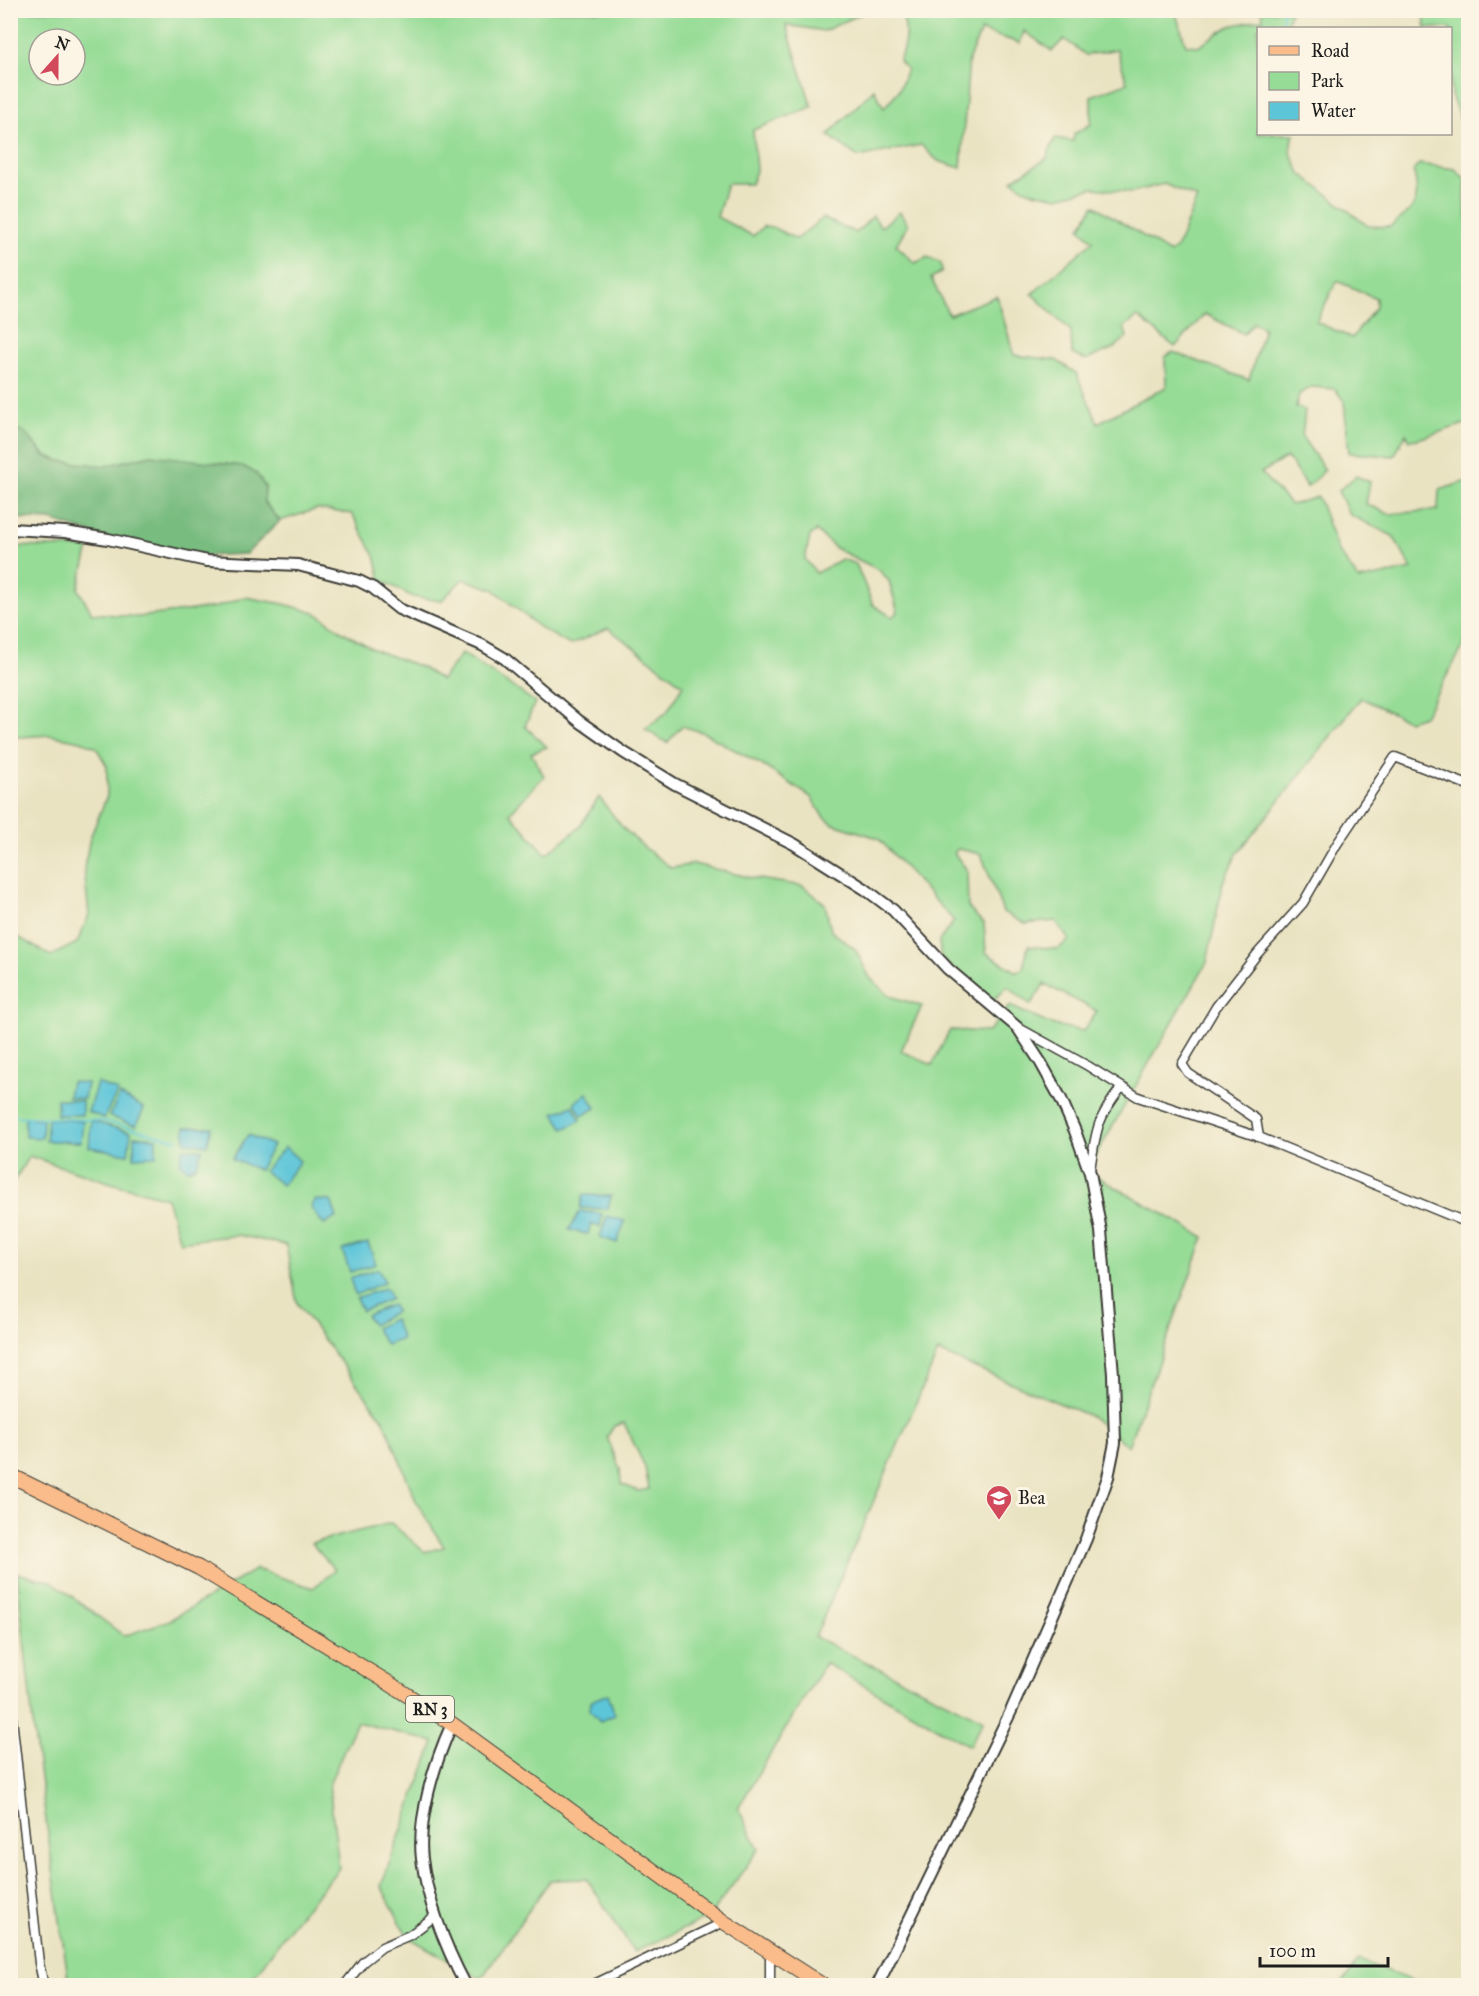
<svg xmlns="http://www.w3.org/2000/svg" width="1479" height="1996" font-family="'IM FELL Great Primer',serif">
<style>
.green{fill:#96dc96;stroke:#597c59;stroke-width:1.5;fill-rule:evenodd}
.forest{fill:#78bc7f;stroke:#4a6c4e;stroke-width:1.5}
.water{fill:#5cc5d8;stroke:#3c707a;stroke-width:1.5}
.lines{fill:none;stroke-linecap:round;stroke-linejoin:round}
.stream{stroke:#5cc5d8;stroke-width:2}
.minor-casing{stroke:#3b3a35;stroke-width:11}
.tertiary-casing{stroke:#3b3a35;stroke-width:14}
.primary-casing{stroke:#3b3a35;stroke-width:16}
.minor{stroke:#fff;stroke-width:8}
.tertiary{stroke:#fff;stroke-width:10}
.primary{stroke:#f9bc8a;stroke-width:14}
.labels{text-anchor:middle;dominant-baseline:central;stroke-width:6;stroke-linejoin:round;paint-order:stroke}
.shield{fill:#fcf5e5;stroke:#5f5d58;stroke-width:1.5}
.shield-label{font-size:16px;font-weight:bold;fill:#1c1c1c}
.poi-label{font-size:18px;fill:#1c1c1c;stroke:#fcf5e5;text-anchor:start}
</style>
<rect width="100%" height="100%" fill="#fcf5e5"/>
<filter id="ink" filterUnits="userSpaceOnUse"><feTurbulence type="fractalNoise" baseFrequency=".0167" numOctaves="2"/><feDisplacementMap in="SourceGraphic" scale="12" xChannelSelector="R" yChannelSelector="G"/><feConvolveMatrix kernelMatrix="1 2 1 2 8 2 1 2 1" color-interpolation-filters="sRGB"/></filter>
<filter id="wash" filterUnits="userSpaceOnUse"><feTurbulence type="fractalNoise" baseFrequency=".008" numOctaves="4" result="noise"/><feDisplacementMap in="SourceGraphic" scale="24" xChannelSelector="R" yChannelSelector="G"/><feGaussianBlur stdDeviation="1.35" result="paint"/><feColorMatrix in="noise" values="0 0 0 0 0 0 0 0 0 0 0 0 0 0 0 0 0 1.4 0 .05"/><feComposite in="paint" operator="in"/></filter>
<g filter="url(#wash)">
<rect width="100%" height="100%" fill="#eae3c2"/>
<!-- green -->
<g class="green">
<path d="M11,11H867L824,31L786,25L812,107L753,130L756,171L751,184H727L717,217L753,236L764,226L772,227L796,239L823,218L856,233L873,216L881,227L900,212L908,225L896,245L915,263L928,257L941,263L942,272L931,278L949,315L997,296L1014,355L1056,360L1076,373L1098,423L1166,387L1165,357L1173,352L1249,380L1264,328L1253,323L1244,334L1205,314L1175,347L1138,317L1124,327L1127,337L1114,348L1086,360L1072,354L1071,331L1032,294L1093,241L1080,228L1094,205L1170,253L1177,247L1197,198L1164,184L1132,192L1093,188L1058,197L1028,191L1012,180L1046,159L1055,138L1073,141L1074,134L1091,124V96L1127,83L1117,49L1086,55L1064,39L1052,51L1024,31L1020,43L981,31L969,58L961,168L938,161L921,145L858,157L828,135L874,89L884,108L899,90L907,69L899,61C905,46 910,24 898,11H1175L1186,45L1198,46L1230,26L1263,19L1262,11H1291L1285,28H1258V134H1294L1290,151L1300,173L1368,226L1390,227C1417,205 1420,206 1414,170L1419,164L1455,169L1466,180L1464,203L1468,220V423L1418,439L1410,440L1406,434L1394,456L1349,453L1344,401L1335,389L1312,387L1299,394L1296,407L1305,410L1302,437L1325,470L1307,487L1287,457L1261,473L1291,505L1318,497L1338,551L1359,580L1412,569L1393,536L1350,515L1338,491L1356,476L1370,482L1366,504L1389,514L1438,510L1439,490L1468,481V638L1424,716L1409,721L1361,698L1237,854L1223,882L1207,962L1087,1171L1204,1237L1128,1446L1092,1417L938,1352L815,1637L984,1720L969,1746L825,1663L738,1808L759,1849L709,1917L634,1952L587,1879L550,1880L481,1979L408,1937L381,1886L434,1742L357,1722L329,1784L339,1868L290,1927L248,1985H69L34,1734L17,1573L53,1582L124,1636L170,1620L256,1569L313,1588L335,1570L311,1543L391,1523L425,1552L444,1547L416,1501L384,1421L297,1303L286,1245L237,1235L180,1242L167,1198L111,1183L29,1156L11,1186V933L51,956L77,943L89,915L84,869L90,838L107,796V766L96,747L81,741L50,735L19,737L11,735V546L89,548L78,589L92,613L138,617L216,607L245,597L284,604L316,613L343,632L375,650L421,667L441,680L462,653L535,702L525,726L547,747L531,753L544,776L510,813L546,854L579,828L599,797L623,828L645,848L671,868L694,864L752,878L803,886L825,904L831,931L855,949L870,978L890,996L922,1006L901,1051L932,1065L950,1030L988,1032L1010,1006L1049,1024L1083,1031L1097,1011L1044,984L1031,1005L1008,987L992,1001L941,958L939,941L954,921L878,838L833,824L822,815L811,797L762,765L702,732L682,726L667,743L645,729L667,712L683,685L608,628L570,645L540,628L493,589L463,579L441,601L413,597L381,580L375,556L352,514L317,509L280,521L264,502L265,487L151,455L105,466L60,461L45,455L25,433L11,428ZM39,39H75V75H39ZM1337,281L1376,298V307L1352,338L1316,322ZM816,531L837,549L879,570L889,581L898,612L892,617L873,605L856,564L842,559L816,573L805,559L810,536ZM958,849L981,854L1003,912L1025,924L1056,921L1069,940L1058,949L1028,946L1023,968L1017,972L986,953L984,924L968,907L967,870L954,853ZM624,1423L645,1467L649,1489L638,1491L621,1484L620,1469L607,1437L614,1426Z"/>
<polygon points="1423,11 1468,11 1468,139 1451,95 1450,28 1426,28"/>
<polygon points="1359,1960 1423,1985 1341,1985"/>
</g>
<!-- forest -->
<polygon class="forest" points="11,428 25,433 45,456 60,461 105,466 151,455 243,466 257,474 265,487 264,502 280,521 246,554 199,556 136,548 51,520 11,518"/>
<!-- water -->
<g class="water">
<polygon points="71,1082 87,1083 84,1099 68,1097"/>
<polygon points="97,1083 118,1091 104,1118 88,1112"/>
<polygon points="587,1093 596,1108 582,1116 574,1103"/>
<polygon points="120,1095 144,1108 136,1126 109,1116"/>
<polygon points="57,1099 82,1101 82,1115 57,1115"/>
<polygon points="573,1106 581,1120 564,1129 554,1113"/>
<polygon points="25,1118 43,1119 42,1138 25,1137"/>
<polygon points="48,1119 83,1121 81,1142 46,1141"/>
<polygon points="91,1121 131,1132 128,1154 89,1147"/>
<polygon points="185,1127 212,1127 207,1145 185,1142"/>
<polygon points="248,1135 273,1145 259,1170 232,1159"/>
<polygon points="134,1136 156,1138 156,1156 134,1157"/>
<polygon points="285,1147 300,1161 282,1185 264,1171"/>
<polygon points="183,1148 202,1150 196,1166 188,1169 180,1163"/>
<polygon points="583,1195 611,1196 608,1209 580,1208"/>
<polygon points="315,1200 331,1201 337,1217 324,1225 311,1208"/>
<polygon points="580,1211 602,1214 600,1227 591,1224 588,1234 569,1230"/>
<polygon points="607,1216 625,1221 617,1243 600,1237"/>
<polygon points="368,1243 376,1264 350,1272 342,1250"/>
<polygon points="378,1269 385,1282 355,1295 350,1278"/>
<polygon points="386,1288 391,1299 362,1311 356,1298"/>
<polygon points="392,1305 396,1311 373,1325 366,1315"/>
<polygon points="394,1319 402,1339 386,1345 375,1328"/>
<polygon points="608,1694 615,1715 600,1721 590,1710 591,1701"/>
</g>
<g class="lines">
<!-- stream -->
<g class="stream">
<polyline points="1282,28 1283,10"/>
<polyline points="10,1116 104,1121 177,1140"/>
</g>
</g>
</g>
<g filter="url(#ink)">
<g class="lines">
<!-- minor casing -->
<g class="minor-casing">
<g id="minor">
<polyline points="1019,1028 1088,1066 1138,1097 1259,1137 1468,1223"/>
<polyline points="1259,1137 1256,1119 1188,1073 1182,1064 1216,1007 1258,953 1303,903 1337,844 1395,757 1468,785"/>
<path d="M1090,1170C1096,1131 1096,1120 1121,1088"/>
<polyline points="10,1700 39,1963 44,1986"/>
<polyline points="344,1986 363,1962 382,1947 410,1935 435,1916"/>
<polyline points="590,1986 724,1922"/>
<polyline points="770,1986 770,1952"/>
</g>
</g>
<!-- tertiary casing -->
<g class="tertiary-casing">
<g id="tertiary">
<polyline points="10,529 65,532 108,539 207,561 298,565 359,581 373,588 399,609 482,645 504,658 579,721 623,752 675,784 794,844 865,889 893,910 948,969 1018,1028 1041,1063 1061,1099 1075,1131 1090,1173 1101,1231 1113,1374 1115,1443 1108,1477 1086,1539 1011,1711 877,1986"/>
<path d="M452,1724C435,1761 417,1819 422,1859C428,1904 445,1946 466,1986"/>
</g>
</g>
<!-- primary casing -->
<g class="primary-casing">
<polyline id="primary" points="10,1475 199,1568 384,1680 452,1724 724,1922 824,1986"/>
</g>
<!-- minor -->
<use href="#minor" class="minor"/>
<!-- tertiary -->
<use href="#tertiary" class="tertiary"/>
<!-- primary -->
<use href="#primary" class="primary"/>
</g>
</g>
<!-- icons -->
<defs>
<g id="school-pin" transform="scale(1.35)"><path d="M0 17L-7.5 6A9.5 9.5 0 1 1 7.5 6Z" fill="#d1495b" stroke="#fcf5e5"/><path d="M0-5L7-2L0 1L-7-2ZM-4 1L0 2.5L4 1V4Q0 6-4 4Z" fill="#fff"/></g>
</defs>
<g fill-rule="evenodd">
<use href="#school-pin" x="999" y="1498"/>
</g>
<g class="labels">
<!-- shield labels -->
<rect class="shield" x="406" y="1696" width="48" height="26" rx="4.5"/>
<g class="shield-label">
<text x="430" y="1709">RN 3</text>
</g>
<!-- poi labels -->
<g class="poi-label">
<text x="1018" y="1498">Bea</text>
</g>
</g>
<!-- margin -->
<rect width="1479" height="1996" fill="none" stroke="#fcf5e5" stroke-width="36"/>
<!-- legend -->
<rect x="1257" y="27" width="195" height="108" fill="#fcf5e5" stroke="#a29e95" stroke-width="1.5"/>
<rect x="1269" y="46" width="30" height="9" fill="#f9bc8a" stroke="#a29e95" stroke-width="1.5"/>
<text x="1311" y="57" font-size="18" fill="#1c1c1c">Road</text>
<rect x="1269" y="72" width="30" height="18" fill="#96dc96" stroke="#a29e95" stroke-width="1.5"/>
<text x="1311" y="87" font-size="18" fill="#1c1c1c">Park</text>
<rect x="1269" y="102" width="30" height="18" fill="#5cc5d8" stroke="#a29e95" stroke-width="1.5"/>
<text x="1311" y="117" font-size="18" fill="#1c1c1c">Water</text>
<!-- north arrow -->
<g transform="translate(57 57) rotate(21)"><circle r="28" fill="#fcf5e5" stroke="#a29e95" stroke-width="1.5"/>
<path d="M0-4.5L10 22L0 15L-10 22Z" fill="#d1495b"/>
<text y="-9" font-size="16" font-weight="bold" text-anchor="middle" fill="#1c1c1c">N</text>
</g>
<!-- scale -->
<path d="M1260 1957v9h128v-9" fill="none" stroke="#1c1c1c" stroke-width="3"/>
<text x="1269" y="1957" font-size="18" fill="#1c1c1c" stroke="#fcf5e5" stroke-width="4.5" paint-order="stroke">100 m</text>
</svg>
